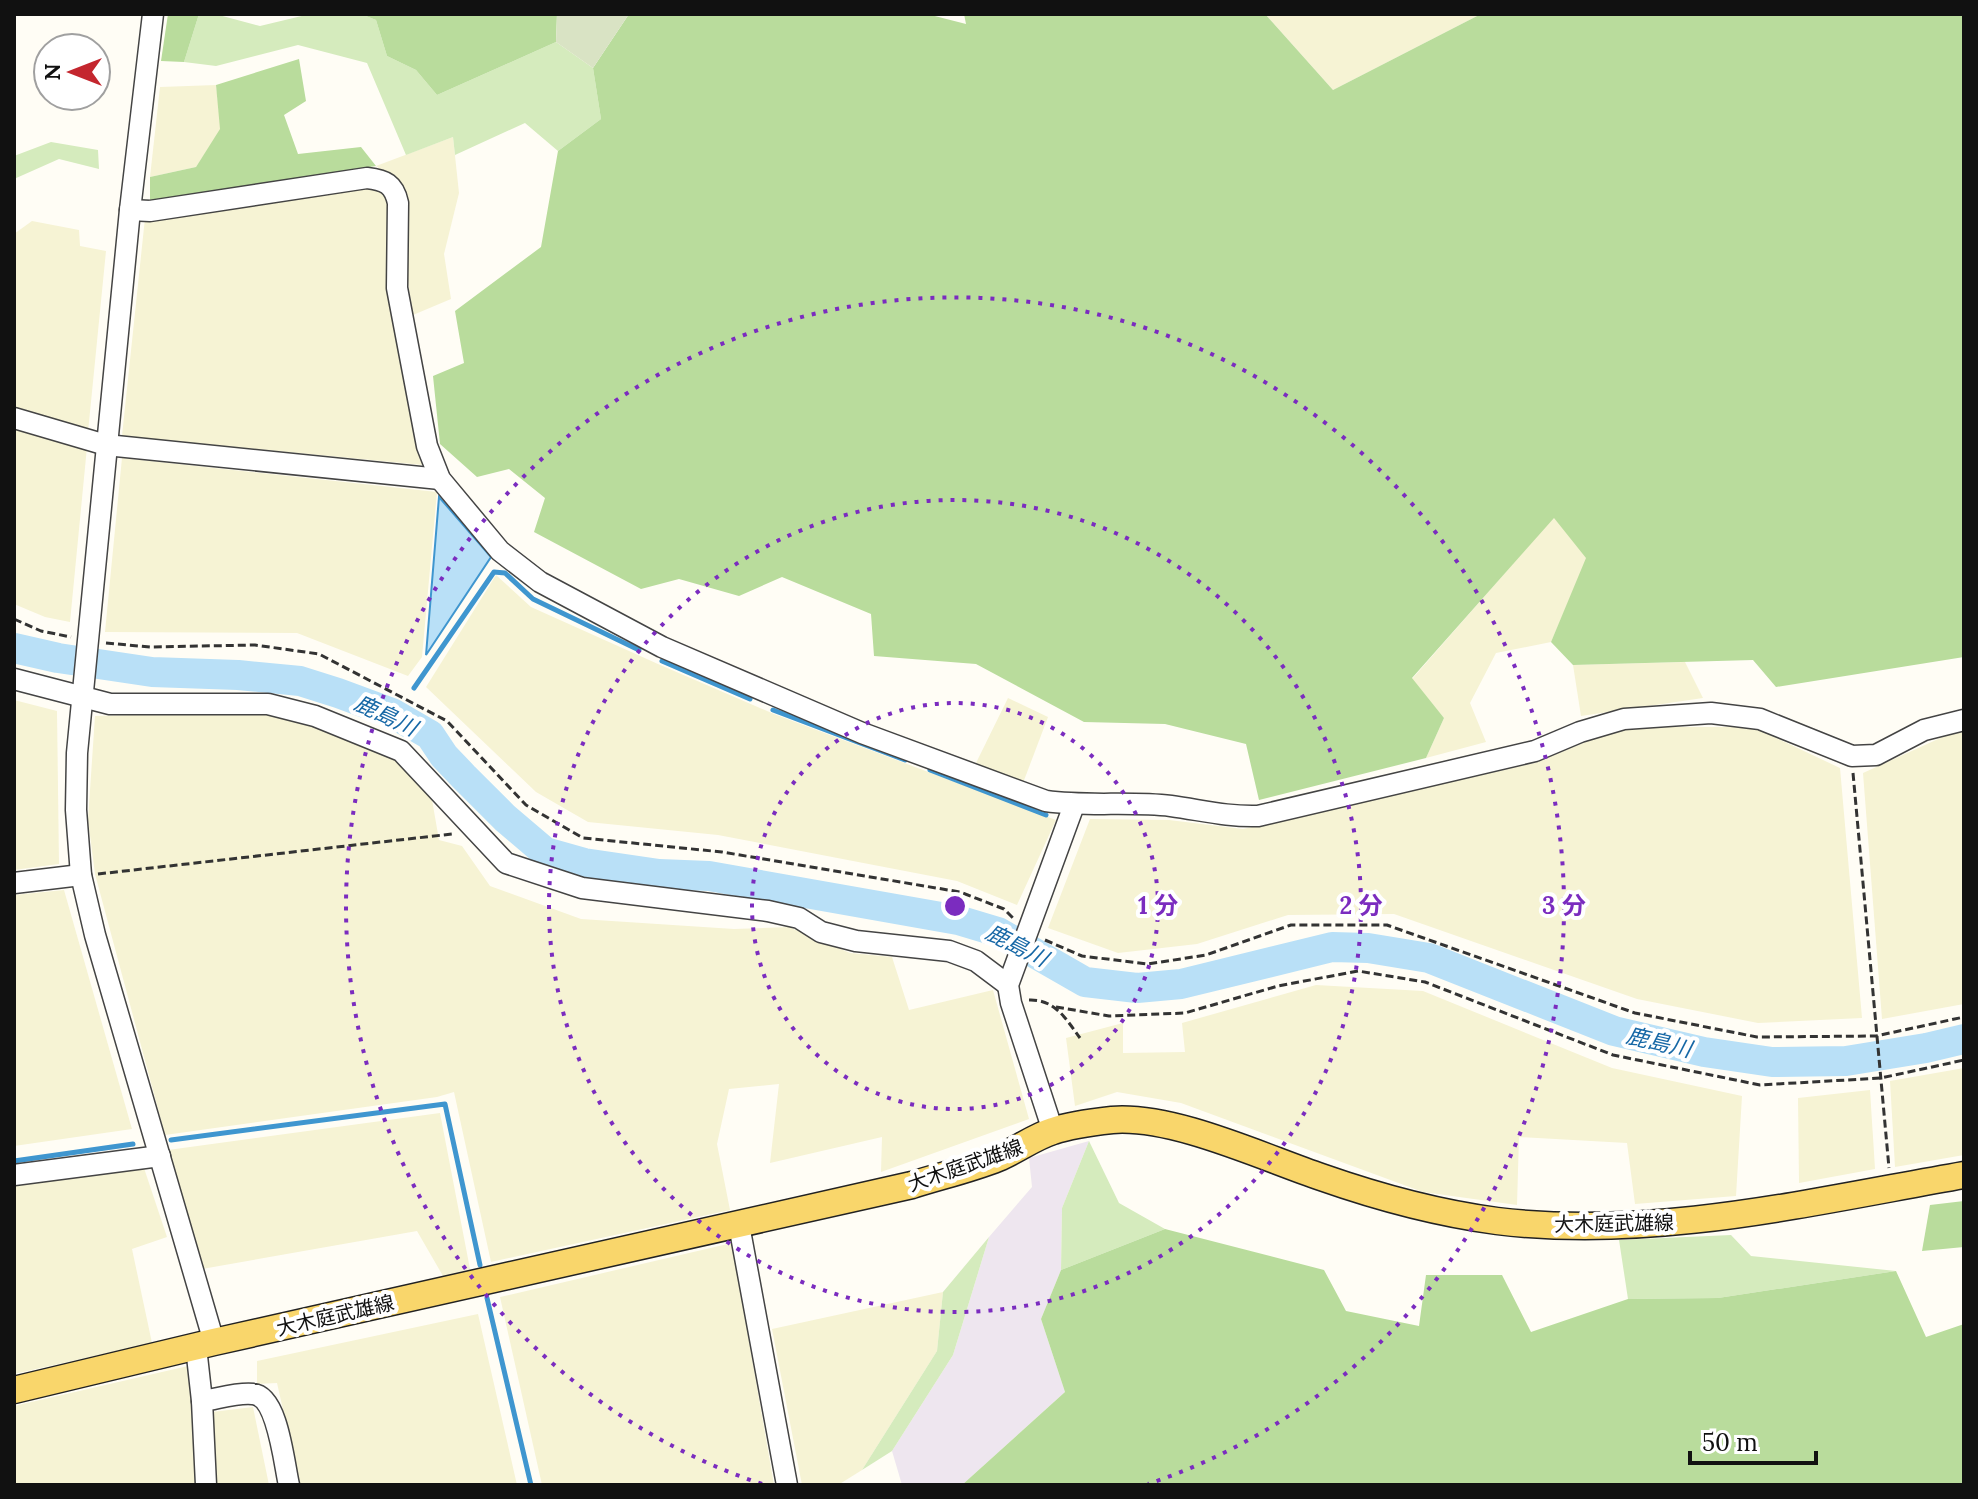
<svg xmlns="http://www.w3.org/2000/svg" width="1978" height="1499" font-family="Lora,'Noto Sans JP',serif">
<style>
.industrial{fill:#eee6ef}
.farmland{fill:#f6f3d4}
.green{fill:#d5ebbd}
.forest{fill:#b9dc9c}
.cemetery{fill:#d9e3c4}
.water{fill:#b9e0f7;stroke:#3f96cf;stroke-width:2}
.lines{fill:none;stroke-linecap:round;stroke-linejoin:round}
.stream{stroke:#3f96cf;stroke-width:5}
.river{stroke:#b9e0f7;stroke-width:30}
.minor-casing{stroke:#444;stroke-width:23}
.major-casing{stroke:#222;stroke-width:29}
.path{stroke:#333;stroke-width:3;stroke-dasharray:8 4;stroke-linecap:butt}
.minor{stroke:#fff;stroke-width:20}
.major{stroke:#f9d66b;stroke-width:26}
.ring{fill:none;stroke:#7b2cbf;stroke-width:4;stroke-dasharray:4 8}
.labels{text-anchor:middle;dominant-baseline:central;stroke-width:8;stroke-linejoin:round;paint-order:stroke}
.street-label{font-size:20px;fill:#111;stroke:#fff}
.water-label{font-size:22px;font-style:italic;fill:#1768a6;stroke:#fff}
.centre{fill:#7b2cbf;stroke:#fff;stroke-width:4}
.ring-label{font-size:24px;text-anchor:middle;font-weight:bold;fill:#7b2cbf;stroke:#fff;stroke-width:8;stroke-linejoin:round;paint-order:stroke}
</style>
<rect width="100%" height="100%" fill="#fffdf5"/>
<!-- industrial -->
<polygon class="industrial" points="1089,1141 1062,1208 1061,1270 1041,1319 1065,1392 962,1485 902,1485 892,1451 953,1355 989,1237 1032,1187 1029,1158"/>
<!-- farmland -->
<g class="farmland">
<polygon points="1265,14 1481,14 1333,90"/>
<polygon points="216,85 221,129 196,167 150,177 160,87"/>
<polygon points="453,137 459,193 444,254 451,299 413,315 403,249 405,188 376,166"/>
<polygon points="372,186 391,199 391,290 423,465 122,436 145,218"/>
<polygon points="32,221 79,230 80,246 106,251 88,432 14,410 14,234"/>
<polygon points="14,425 87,447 70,622 45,617 14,604"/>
<polygon points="122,458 437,492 422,657 408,676 297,633 105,632"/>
<polygon points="1554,517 1587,558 1551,642 1496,653 1470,703 1486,742 1426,758 1444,718 1412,679"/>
<polygon points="496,575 531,607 658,664 774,714 1056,820 1017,905 957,881 718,835 588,822 536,792 426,687"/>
<polygon points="1685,662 1703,698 1581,716 1573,665"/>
<polygon points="1008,698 1048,717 1023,783 976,763"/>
<polygon points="14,700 57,711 59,864 14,870"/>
<polygon points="275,711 394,755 431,794 439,840 462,846 490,886 581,919 734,929 789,927 850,953 892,957 909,1010 993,990 1029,1119 881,1172 882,1137 770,1163 779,1084 729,1089 717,1144 730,1210 491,1262 454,1092 437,1097 165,1135 95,874 88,820 95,716"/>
<polygon points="1622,727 1753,727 1840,768 1862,1018 1758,1023 1637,999 1394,914 1288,915 1197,944 1118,953 1048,928 1090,819 1169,820 1243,829 1535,763"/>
<polygon points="1964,732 1964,1004 1882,1019 1863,773 1947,735"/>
<polygon points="64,890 132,1129 14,1146 14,895"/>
<polygon points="1316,985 1423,991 1612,1068 1742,1096 1736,1196 1635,1204 1627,1143 1519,1137 1517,1205 1423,1192 1181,1103 1117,1092 1075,1106 1066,1038 1123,1023 1123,1053 1185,1052 1182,1023"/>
<polygon points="1964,1068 1964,1155 1895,1167 1890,1081"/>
<polygon points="1870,1090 1875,1169 1799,1183 1798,1098"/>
<polygon points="440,1113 470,1269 443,1276 417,1231 202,1269 168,1150"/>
<polygon points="143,1165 167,1237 132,1249 152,1343 14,1374 14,1183"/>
<polygon points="732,1243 774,1485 542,1485 500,1297"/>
<polygon points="943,1292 937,1351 862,1470 838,1485 802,1485 772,1329"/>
<polygon points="478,1314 517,1485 300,1485 277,1383 257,1384 257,1361"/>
<polygon points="188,1366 198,1485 14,1485 14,1406"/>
<polygon points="253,1407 269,1485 215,1485 212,1412"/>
</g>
<!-- green -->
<g class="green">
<polygon points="199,14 215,14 260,26 310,14 361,14 376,20 387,56 416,70 437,95 556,42 593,68 601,119 558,151 525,123 455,155 453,137 406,155 367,63 298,45 216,66 184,62"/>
<polygon points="51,142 98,150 99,169 59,159 14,179 14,156"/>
<polygon points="1089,1141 1119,1203 1165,1229 1061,1270 1062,1208"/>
<polygon points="1731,1235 1751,1256 1896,1271 1718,1298 1628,1299 1619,1240"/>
<polygon points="989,1237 953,1355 892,1451 862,1470 937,1351 943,1292"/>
</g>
<!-- forest -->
<g class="forest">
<polygon points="168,14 199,14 184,62 161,61"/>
<polygon points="361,14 557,14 556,42 437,95 416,70 387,56 376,20"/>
<polygon points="629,14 927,14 966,24 964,14 1265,14 1333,90 1481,14 1964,14 1964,657 1776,687 1753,660 1573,665 1551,642 1586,558 1554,518 1412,678 1444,718 1426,758 1259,800 1246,744 1165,724 1084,722 976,664 874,656 871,614 782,577 739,596 679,579 641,589 534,532 545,498 509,469 477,477 440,444 433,376 464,363 455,311 541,247 558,151 601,119 593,68"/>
<polygon points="299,59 306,101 284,115 298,154 361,147 376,166 150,203 150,177 196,167 220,129 216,85"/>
<polygon points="1964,1201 1964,1247 1922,1251 1930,1205"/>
<polygon points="1165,1229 1324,1270 1346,1311 1419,1326 1426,1275 1502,1275 1531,1332 1628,1299 1718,1298 1896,1271 1926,1337 1964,1324 1964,1485 962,1485 1065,1392 1041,1319 1061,1270"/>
</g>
<!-- cemetery -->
<polygon class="cemetery" points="557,14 629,14 593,68 556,42"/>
<!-- water -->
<polygon class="water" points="439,497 491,557 426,655"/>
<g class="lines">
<!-- stream -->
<g class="stream">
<polyline points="662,661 750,699"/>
<polyline points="414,688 494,572 505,573 533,599 639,650"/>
<polyline points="773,710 905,760"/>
<polyline points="392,713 401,705"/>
<polyline points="930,770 1046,815"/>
<polyline points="171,1140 445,1104 480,1265"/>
<polyline points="14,1161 133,1144"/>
<polyline points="487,1298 531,1485"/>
</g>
<!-- river -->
<polyline class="river" points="14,648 58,658 152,672 238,675 300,681 338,693 392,713 430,735 444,756 464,777 505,818 545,852 584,863 659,874 709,876 958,920 998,932 1085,982 1137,988 1181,984 1332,947 1368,948 1429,958 1614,1031 1704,1052 1772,1062 1846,1061 1926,1048 1964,1039"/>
<!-- minor casing -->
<g class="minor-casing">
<g id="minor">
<polyline points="153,14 130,210 77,753 76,810 81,875 95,935 214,1342"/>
<path d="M130,210L150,211L367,178C385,180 394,184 398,203L397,288L427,446L440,479L500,551L540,582L662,647L862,733L1046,801C1087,807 1129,801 1171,806C1201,810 1227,817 1258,816L1535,751L1580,732L1624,719L1711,713L1760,719L1852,756L1876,755L1924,730L1964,720"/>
<polyline points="14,418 106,445 440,479"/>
<polyline points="14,679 110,704 268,704 315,716 401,751 506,863 582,888 768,911 799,918 821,932 856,941 949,951 976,961 1008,985"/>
<polyline points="14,883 81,875"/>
<polyline points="1053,1131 1011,1003 1008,985 1074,805"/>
<polyline points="14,1175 160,1156"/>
<polyline points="739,1225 787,1485"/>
<polyline points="196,1347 202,1401 206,1485"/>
<path d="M202,1401C217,1399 238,1392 253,1394C278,1396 284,1464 289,1485"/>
</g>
</g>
<!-- major casing -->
<g class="major-casing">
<path id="major" d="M14,1390L214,1342L912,1185C940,1176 971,1169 998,1158C1017,1150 1034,1137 1053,1131C1070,1125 1094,1122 1112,1120C1173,1115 1262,1157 1321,1177C1378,1197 1437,1213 1497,1221C1653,1240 1810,1202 1964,1175"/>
</g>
<!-- path -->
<g class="path">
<polyline points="14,619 41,631 71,637"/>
<polyline points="106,643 150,647 255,645 319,654 447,721 526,805 583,838 722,852 960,892 1004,909 1013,918"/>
<polyline points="1853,773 1889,1168"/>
<polyline points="98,874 452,834"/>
<polyline points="1045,940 1082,956 1148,964 1206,955 1291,925 1387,925 1635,1013 1757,1037 1876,1036 1964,1017"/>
<path d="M1029,1000C1055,999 1066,1019 1080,1038"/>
<polyline points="1056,1007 1109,1016 1185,1013 1278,986 1358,971 1425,982 1613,1055 1760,1085 1881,1078 1964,1060"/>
</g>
<!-- minor -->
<use href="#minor" class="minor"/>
<!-- major -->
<use href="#major" class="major"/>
</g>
<!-- distance rings -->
<g class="ring">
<circle cx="955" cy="906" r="203"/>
<circle cx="955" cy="906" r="406"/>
<path d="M762 1484A609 609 0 1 1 1148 1484"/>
</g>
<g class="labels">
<!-- street labels -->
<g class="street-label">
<text transform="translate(965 1165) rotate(-19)">大木庭武雄線</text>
<text transform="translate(1614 1223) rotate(-1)">大木庭武雄線</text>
<text transform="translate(335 1315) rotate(-13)">大木庭武雄線</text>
</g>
<!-- water labels -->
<g class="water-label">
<text transform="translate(386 715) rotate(25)">鹿島川</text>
<text transform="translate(1017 945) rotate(27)">鹿島川</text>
<text transform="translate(1659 1042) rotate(13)">鹿島川</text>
</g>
</g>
<circle cx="955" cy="906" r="12" class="centre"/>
<g class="ring-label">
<text x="1158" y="914">1 分</text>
<text x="1361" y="914">2 分</text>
<text x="1564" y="914">3 分</text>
</g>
<!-- border -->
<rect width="1978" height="1499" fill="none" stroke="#111111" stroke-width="32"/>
<!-- north arrow -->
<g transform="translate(72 72) rotate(270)"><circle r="38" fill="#ffffff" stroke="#a0a0a0" stroke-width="2"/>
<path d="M0-6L14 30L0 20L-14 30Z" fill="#c4262e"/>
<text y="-12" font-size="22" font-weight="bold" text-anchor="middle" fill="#111111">N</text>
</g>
<!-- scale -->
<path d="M1690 1451v12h126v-12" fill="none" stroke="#111111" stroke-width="4"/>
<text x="1702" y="1451" font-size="24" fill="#111111" stroke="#ffffff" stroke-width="6" paint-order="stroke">50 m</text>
</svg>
